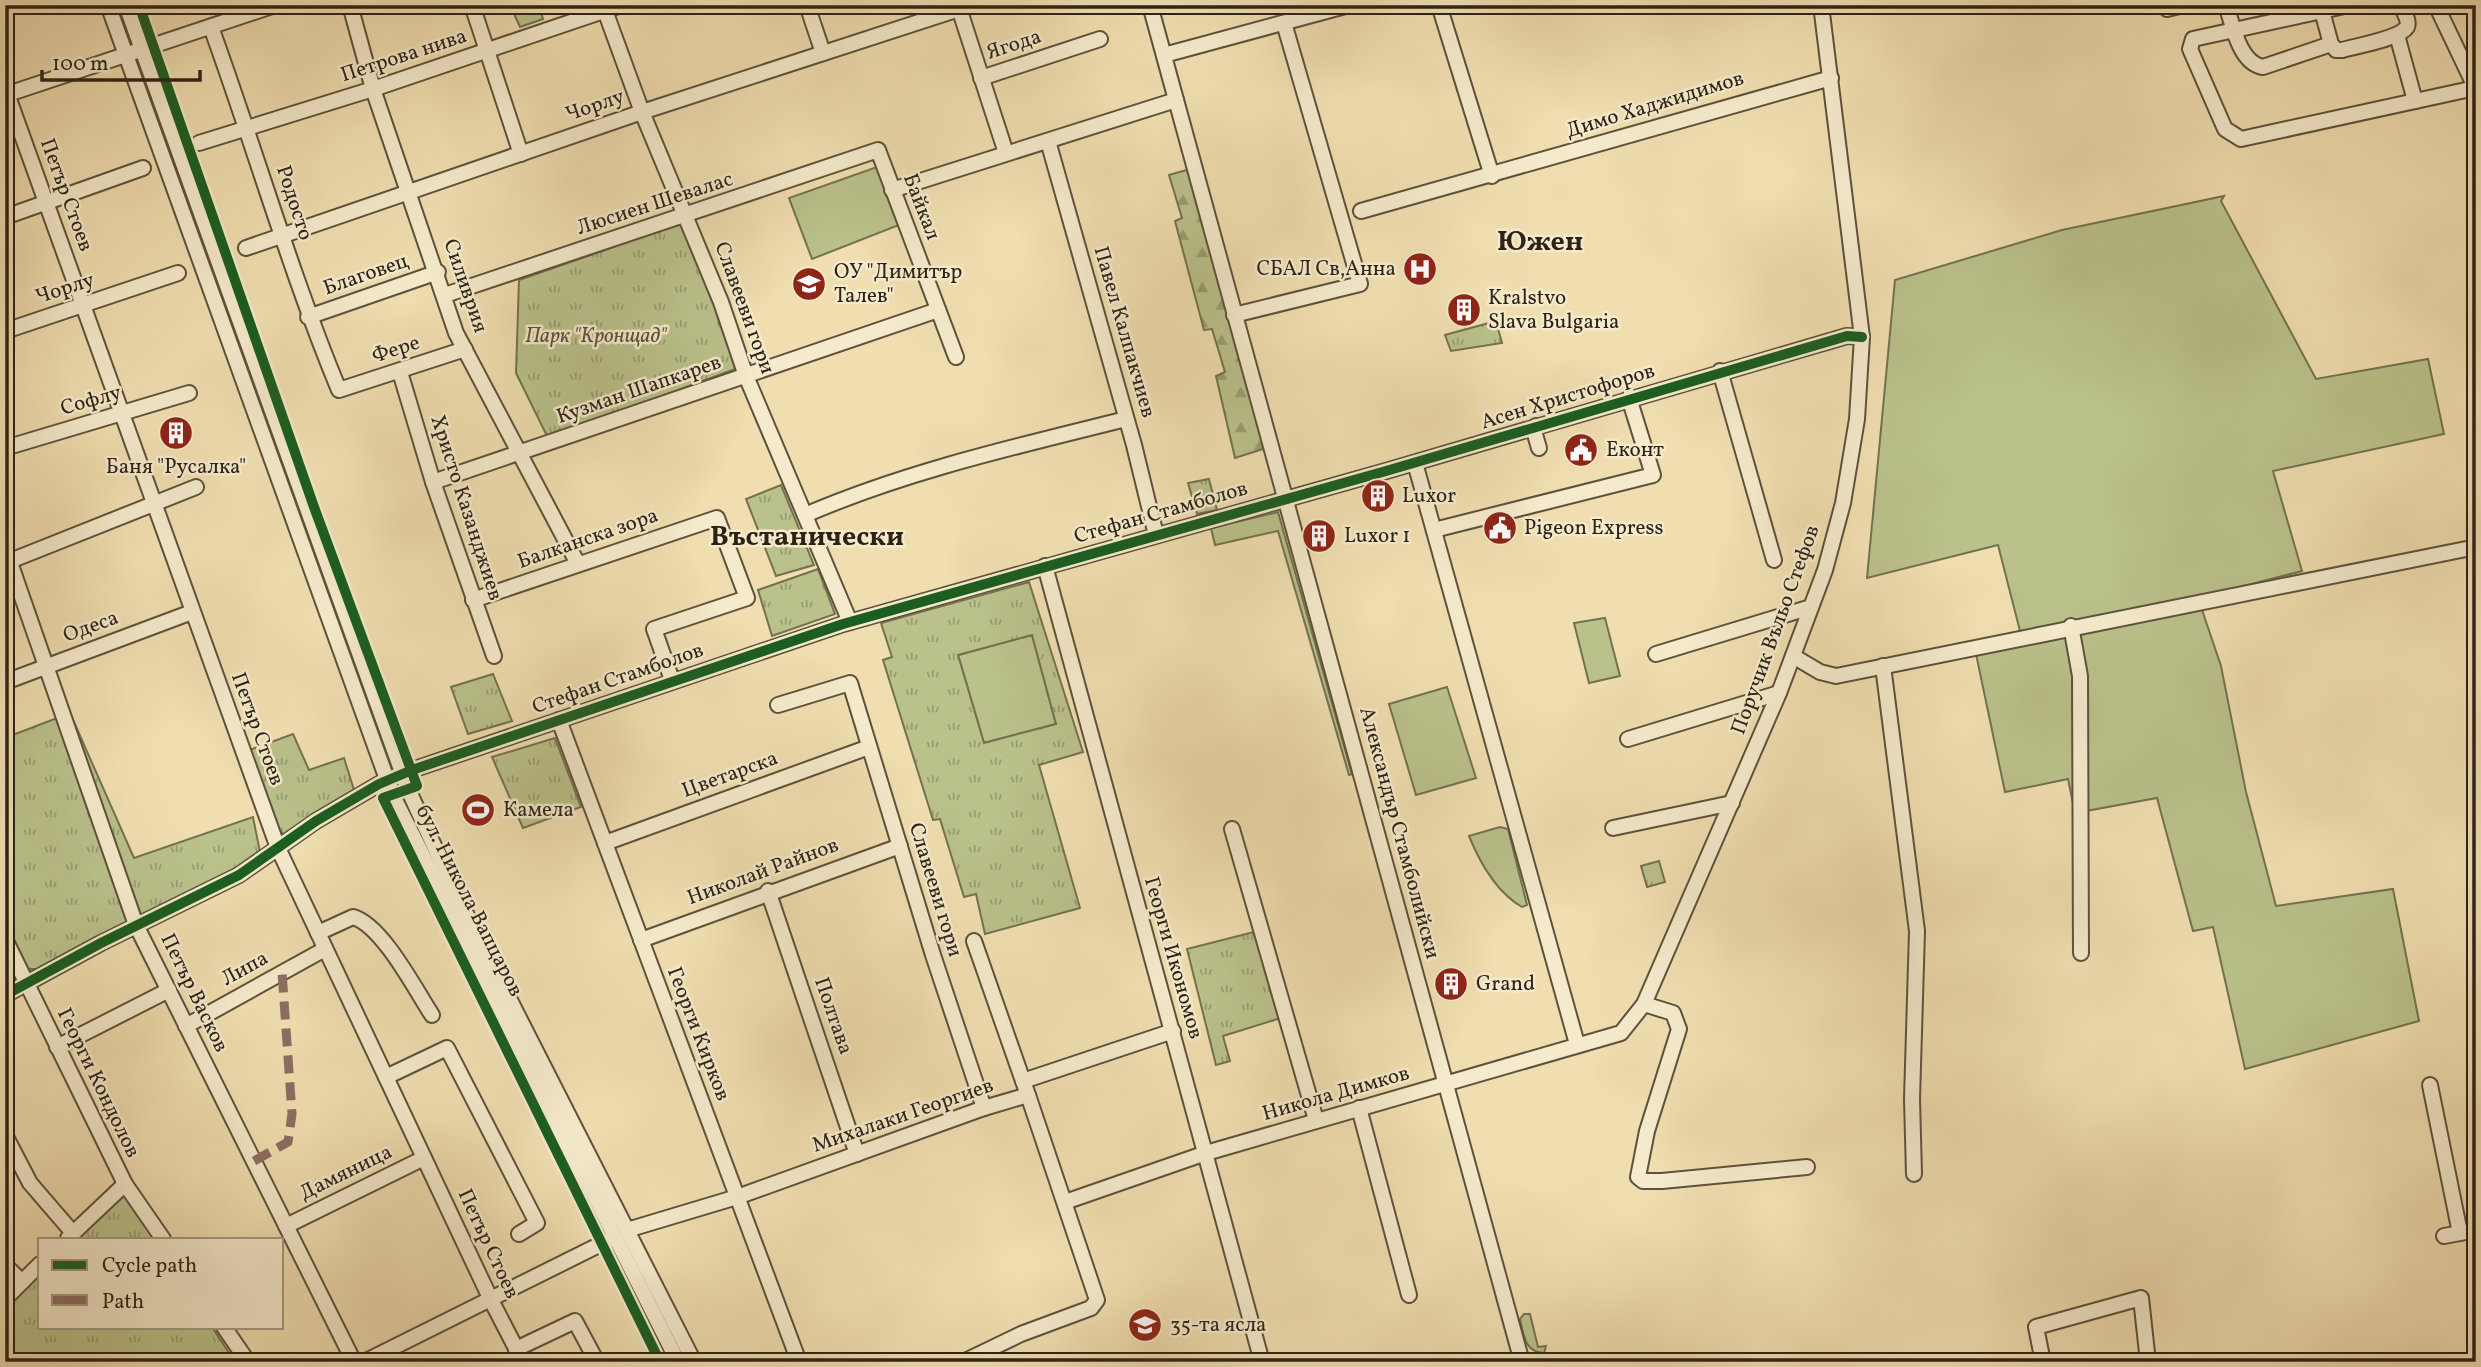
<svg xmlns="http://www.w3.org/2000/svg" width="2481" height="1367" font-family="Vollkorn,serif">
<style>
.grass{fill:#bac18b;stroke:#737250;stroke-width:2}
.forest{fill:url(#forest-firs);stroke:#737250;stroke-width:2}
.park{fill:url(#park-tufts);stroke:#737250;stroke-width:2;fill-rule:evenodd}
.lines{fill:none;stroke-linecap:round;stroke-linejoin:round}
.minor-casing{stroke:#5d523c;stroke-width:18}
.minor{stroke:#f5eacc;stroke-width:14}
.quiet{stroke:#8d6e63;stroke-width:9;stroke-dasharray:18 9;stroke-linecap:butt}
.cycleway-casing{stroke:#f5eacc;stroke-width:15}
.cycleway{stroke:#1b5e20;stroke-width:10}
.labels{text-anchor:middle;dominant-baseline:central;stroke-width:5;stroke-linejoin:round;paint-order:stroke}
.street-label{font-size:21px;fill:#2c2316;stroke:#f5eacc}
.poi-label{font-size:21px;fill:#2c2316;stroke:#f5eacc;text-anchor:start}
.park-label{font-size:21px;font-style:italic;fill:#575239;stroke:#f5eacc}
.district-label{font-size:28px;font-weight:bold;fill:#2c2316;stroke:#f5eacc}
</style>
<defs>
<pattern id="forest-firs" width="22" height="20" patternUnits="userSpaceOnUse" patternTransform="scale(1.75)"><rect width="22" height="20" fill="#bac18b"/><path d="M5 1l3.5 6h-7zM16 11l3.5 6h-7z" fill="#979c71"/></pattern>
<pattern id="park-tufts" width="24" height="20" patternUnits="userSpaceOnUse" patternTransform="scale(1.75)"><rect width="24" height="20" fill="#bac18b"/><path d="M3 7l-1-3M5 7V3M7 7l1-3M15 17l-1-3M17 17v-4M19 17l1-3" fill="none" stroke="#979c71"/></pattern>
</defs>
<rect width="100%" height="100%" fill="#f0deb0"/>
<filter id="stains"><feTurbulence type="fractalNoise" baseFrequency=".00286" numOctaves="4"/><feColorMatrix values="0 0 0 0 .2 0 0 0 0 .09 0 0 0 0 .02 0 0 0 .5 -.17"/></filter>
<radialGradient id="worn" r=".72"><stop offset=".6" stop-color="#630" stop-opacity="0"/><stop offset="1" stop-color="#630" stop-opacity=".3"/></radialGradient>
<!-- grass -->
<g class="grass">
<polygon points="877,167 899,225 812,259 789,198"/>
<polygon points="2224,196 2221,201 2316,379 2428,359 2444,434 2273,471 2302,571 2198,598 2221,666 2246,792 2276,906 2393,889 2419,1021 2245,1069 2213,927 2193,931 2157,798 2075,813 2068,779 2005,792 1976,654 2020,631 1998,545 1867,578 1895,280 2062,230"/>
<polygon points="1278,512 1352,774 1349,775 1278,531 1215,545 1211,528"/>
<polygon points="1605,618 1620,676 1589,683 1574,623"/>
<polygon points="1032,635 1056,724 984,743 958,655"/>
<polygon points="1447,687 1476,778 1416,795 1389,704"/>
<path d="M1500,827L1508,829L1527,905L1522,907C1496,892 1480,863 1469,836Z"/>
<path d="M1524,1314H1530L1538,1347L1546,1346L1544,1353C1524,1352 1524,1335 1520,1319Z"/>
</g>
<!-- forest -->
<polygon class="forest" points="1190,169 1266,448 1235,458 1216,376 1225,372 1212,329 1204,330 1175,221 1182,218 1169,175"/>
<!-- park -->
<g class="park">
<polygon points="510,5 539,5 543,19 520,27"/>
<polygon points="685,222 738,368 548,438 516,373 519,280"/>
<polygon points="1496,321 1502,343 1451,351 1445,335"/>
<polygon points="1209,479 1217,510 1197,514 1188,483"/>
<polygon points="781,485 814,565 776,576 746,499"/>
<polygon points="818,569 835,614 772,636 758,590"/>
<path d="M1029,582L1083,752L1039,765L1080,908L985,934L976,894L964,897L940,819L933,820L883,660L892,657L881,623ZM1032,635L1056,724L984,743L958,655Z"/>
<polygon points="493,674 512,721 468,734 451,687"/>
<polygon points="70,713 134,858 253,817 260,852 226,876 38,969 25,969 5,925 5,738"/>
<polygon points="293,734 309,770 344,758 354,790 285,835 276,829 247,751"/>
<polygon points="555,738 581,807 523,828 492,757"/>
<polygon points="1659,861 1665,882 1647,887 1641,866"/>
<polygon points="1258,931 1281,1018 1223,1036 1230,1061 1216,1065 1187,949"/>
<polygon points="125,1195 154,1239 76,1239"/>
<polygon points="40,1272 40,1327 212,1327 235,1362 5,1362 5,1307"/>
</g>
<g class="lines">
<!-- minor casing -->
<g class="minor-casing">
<g id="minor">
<polyline points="108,5 393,796 678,1362"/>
<polyline points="126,5 408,789 458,898 694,1362"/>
<polyline points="350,5 373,89 456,333 578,564"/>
<polyline points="472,5 521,154"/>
<polyline points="603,5 642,112 721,302 746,376 850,622"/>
<polyline points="807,5 823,53"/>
<polyline points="958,5 1006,153"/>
<polyline points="1150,5 1522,1362"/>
<polyline points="1439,5 1492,176"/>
<path d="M2226,5C2233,25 2239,63 2263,67L2331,44"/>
<polyline points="2349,5 2193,39 2190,49 2225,129 2241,139 2475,88"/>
<polyline points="2436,5 2476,89"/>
<polyline points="2167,9 2184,5"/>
<path d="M2322,11L2331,44L2336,50H2342C2356,46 2399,39 2407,27C2410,21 2403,11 2401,5"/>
<path d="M211,27C255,148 290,272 339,390L465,349"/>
<polyline points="2397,35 2415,101"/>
<polyline points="1164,55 1349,5"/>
<polyline points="981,78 1100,39"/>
<polyline points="5,88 278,848 491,1300 523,1362"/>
<polyline points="5,95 275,5"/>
<polyline points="1048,141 1134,445 1156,535"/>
<polyline points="199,143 373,89 621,5"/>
<polyline points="892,190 1176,100"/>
<polyline points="1361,211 1831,78"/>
<polyline points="5,217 143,168"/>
<polyline points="246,248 642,112 959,9"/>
<polyline points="445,295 878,150 956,357"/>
<polyline points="1234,315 1360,284 1284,23"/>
<polyline points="308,317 438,272"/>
<polyline points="5,331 178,273"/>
<polyline points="1720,371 1774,560"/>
<polyline points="400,372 433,482 494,656"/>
<polyline points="1536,426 1534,431 1539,448"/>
<polyline points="5,448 189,393"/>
<polyline points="1415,463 1577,1044"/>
<polyline points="433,482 938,310"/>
<path d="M805,515C907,471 1018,446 1126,419"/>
<polyline points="1434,530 1653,475 1629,398"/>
<polyline points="5,548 136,925 354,1362"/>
<polyline points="5,563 196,487"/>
<path d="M1045,566C1116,832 1191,1096 1262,1362"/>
<polyline points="473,600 717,518 747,598 654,629 672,680"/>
<polyline points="2071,626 2080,676 2081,953"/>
<polyline points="1656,654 1811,607"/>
<polyline points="1793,656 1820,672 1836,676 2476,547"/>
<polyline points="1883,666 1917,931 1912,1099 1914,1174"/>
<polyline points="5,682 192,612"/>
<polyline points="778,705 850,683 933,955 984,1108"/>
<polyline points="559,720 799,1362"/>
<polyline points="1628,739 1779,693"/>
<polyline points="1613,828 1732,803"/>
<polyline points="1232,829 1316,1120"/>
<polyline points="605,843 869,747"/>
<polyline points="768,891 857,1154"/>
<path d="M318,933L353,917C382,925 415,989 432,1015"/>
<polyline points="5,939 125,1184 163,1239"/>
<polyline points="641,940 900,846"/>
<polyline points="974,941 1023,1081"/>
<polyline points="5,995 101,943 239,875 316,821 379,784 412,770 843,624 1386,471 1847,336 1862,337"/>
<polyline points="1644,1004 1673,1013 1679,1029 1647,1131 1638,1177 1643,1181 1662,1181 1807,1167"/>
<polyline points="186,1026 325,949"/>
<polyline points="57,1047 169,990"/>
<polyline points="386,1077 447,1048 537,1223 519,1234"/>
<polyline points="2430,1085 2460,1233"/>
<polyline points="1359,1108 1409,1295"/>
<polyline points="5,1135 30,1183 73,1233"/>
<polyline points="1065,1202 1206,1153 1621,1033 1644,1004 1779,693 1825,570 1843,503 1857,419 1862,337 1821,5"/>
<polyline points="286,1226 424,1158"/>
<polyline points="627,1230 737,1197 984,1108 1028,1095 1023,1081 1173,1031"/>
<polyline points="2444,1236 2476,1230"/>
<polyline points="68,1238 125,1184"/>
<polyline points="5,1265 22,1282"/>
<polyline points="5,1299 40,1264"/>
<polyline points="224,1327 248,1362"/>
<polyline points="516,1349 575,1321 597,1362"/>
<polyline points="364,1362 615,1237"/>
<polyline points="963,1362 1021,1334 1091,1308 1097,1300 1028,1095"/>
<polyline points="2043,1362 2036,1327 2141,1298 2148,1362"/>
</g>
</g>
<!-- minor -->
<use href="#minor" class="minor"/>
<!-- quiet -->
<polyline class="quiet" points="254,1161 288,1142 292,1114 282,972"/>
<!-- cycleway casing -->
<g class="cycleway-casing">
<g id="cycleway">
<polyline points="139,5 314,507 417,786 383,798 660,1362"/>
<polyline points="5,995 101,943 239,875 316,821 379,784 412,770 843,624 1386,471 1847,336 1862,337"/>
</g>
</g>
<!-- cycleway -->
<use href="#cycleway" class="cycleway"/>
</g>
<!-- icons -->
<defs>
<g id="hospital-disc" transform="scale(1.75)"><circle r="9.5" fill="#8f2418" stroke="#f5eacc"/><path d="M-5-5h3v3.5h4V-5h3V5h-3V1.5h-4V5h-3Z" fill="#fff"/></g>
<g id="school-disc" transform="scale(1.75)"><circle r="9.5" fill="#8f2418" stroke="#f5eacc"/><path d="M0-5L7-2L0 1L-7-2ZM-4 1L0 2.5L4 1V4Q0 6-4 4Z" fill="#fff"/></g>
<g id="building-disc" transform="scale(1.75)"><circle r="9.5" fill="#8f2418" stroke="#f5eacc"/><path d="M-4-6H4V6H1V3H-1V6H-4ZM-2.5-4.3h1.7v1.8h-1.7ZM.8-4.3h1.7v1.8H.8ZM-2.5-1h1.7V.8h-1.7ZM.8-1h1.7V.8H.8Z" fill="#fff"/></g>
<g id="civic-disc" transform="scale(1.75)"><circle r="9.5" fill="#8f2418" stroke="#f5eacc"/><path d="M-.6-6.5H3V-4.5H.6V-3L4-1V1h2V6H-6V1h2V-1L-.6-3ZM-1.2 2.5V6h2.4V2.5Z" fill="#fff"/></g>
<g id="stadium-disc" transform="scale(1.75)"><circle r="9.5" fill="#8f2418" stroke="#f5eacc"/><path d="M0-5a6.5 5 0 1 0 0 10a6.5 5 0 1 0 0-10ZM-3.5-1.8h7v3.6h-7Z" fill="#fff"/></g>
</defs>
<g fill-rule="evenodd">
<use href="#hospital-disc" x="1420" y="269"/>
<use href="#school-disc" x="809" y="284"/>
<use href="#building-disc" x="1464" y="310"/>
<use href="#building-disc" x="176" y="433"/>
<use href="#civic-disc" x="1581" y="450"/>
<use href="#building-disc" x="1378" y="496"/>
<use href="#civic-disc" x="1500" y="528"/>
<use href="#building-disc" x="1319" y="536"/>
<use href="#stadium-disc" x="478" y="810"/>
<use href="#building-disc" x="1451" y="984"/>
<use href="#school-disc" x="1145" y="1325"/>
</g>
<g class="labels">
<!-- street labels -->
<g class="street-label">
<text transform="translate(1014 45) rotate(-18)">Ягода</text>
<text transform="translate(404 56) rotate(-18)">Петрова нива</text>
<text transform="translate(1655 105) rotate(-17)">Димо Хаджидимов</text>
<text transform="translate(595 106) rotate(-19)">Чорлу</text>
<text transform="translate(66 195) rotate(70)">Петър Стоев</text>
<text transform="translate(294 203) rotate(72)">Родосто</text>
<text transform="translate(655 204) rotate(-18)">Люсиен Шевалас</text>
<text transform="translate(921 207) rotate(69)">Байкал</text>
<text transform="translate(366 275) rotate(-19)">Благовец</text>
<text transform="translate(465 286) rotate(71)">Силиврия</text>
<text transform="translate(65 289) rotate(-18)">Чорлу</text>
<text transform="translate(744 308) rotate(70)">Славееви гори</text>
<text transform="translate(1124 332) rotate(74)">Павел Калпакчиев</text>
<text transform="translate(396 350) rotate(-18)">Фере</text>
<text transform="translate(639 390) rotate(-19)">Кузман Шапкарев</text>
<text transform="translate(1568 397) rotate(-17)">Асен Христофоров</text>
<text transform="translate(91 401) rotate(-16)">Софлу</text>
<text transform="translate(466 508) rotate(72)">Христо Казанджиев</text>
<text transform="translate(1161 513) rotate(-16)">Стефан Стамболов</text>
<text transform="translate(588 539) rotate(-19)">Балканска зора</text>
<text transform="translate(91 627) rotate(-20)">Одеса</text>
<text transform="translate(1776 630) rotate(-70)">Поручик Въльо Стефов</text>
<text transform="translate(618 679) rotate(-19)">Стефан Стамболов</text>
<text transform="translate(257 729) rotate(70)">Петър Стоев</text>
<text transform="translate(730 775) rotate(-20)">Цветарска</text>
<text transform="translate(1399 833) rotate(75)">Александър Стамболийски</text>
<text transform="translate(763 872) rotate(-20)">Николай Райнов</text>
<text transform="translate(935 890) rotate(73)">Славееви гори</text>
<text transform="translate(469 901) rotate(63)">бул. Никола Вапцаров</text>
<text transform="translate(1173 958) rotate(74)">Георги Икономов</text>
<text transform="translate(245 969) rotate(-29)">Липа</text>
<text transform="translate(194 993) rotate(64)">Петър Васков</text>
<text transform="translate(833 1016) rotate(71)">Полтава</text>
<text transform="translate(698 1034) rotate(69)">Георги Кирков</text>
<text transform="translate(98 1083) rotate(64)">Георги Кондолов</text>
<text transform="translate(1336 1094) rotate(-16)">Никола Димков</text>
<text transform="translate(903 1116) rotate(-19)">Михалаки Георгиев</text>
<text transform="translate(346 1173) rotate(-26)">Дамяница</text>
<text transform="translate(488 1244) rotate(65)">Петър Стоев</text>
</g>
<!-- poi labels -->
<g class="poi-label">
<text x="1396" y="269" text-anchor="end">СБАЛ Св,Анна</text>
<text x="834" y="272">ОУ "Димитър<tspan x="834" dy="24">Талев"</tspan></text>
<text x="1488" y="298">Kralstvo<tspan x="1488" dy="24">Slava Bulgaria</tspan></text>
<text x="1606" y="450">Еконт</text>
<text x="176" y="467" text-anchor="middle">Баня "Русалка"</text>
<text x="1402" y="496">Luxor</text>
<text x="1524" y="528">Pigeon Express</text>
<text x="1344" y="536">Luxor 1</text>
<text x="503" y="810">Камела</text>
<text x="1476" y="984">Grand</text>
<text x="1170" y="1325">35-та ясла</text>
</g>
<!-- park labels -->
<g class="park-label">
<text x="596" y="336">Парк "Кронщад"</text>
</g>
<!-- district labels -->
<g class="district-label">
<text x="1540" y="242">Южен</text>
<text x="807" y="537">Въстанически</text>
</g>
</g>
<!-- margin -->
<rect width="2481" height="1367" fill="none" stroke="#f0deb0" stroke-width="28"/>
<rect x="7" y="7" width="2467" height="1353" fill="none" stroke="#2c2316" stroke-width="3.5"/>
<rect x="14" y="14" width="2453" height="1339" fill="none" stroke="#2c2316" stroke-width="2"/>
<!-- legend -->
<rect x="38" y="1238" width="245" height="91" fill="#f5eacc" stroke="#a59a83" stroke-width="2"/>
<rect x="52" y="1260" width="35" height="10" fill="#1b5e20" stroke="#a59a83" stroke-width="2"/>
<text x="102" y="1272" font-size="21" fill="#2c2316">Cycle path</text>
<rect x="52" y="1295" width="35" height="10" fill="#8d6e63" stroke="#a59a83" stroke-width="2"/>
<text x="102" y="1308" font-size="21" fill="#2c2316">Path</text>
<!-- scale -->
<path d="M42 70v10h158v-10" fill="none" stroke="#2c2316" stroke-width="3.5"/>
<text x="52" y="70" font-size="21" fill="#2c2316" stroke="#f5eacc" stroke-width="5" paint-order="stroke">100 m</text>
<rect width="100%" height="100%" filter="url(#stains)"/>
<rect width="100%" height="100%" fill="url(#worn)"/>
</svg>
